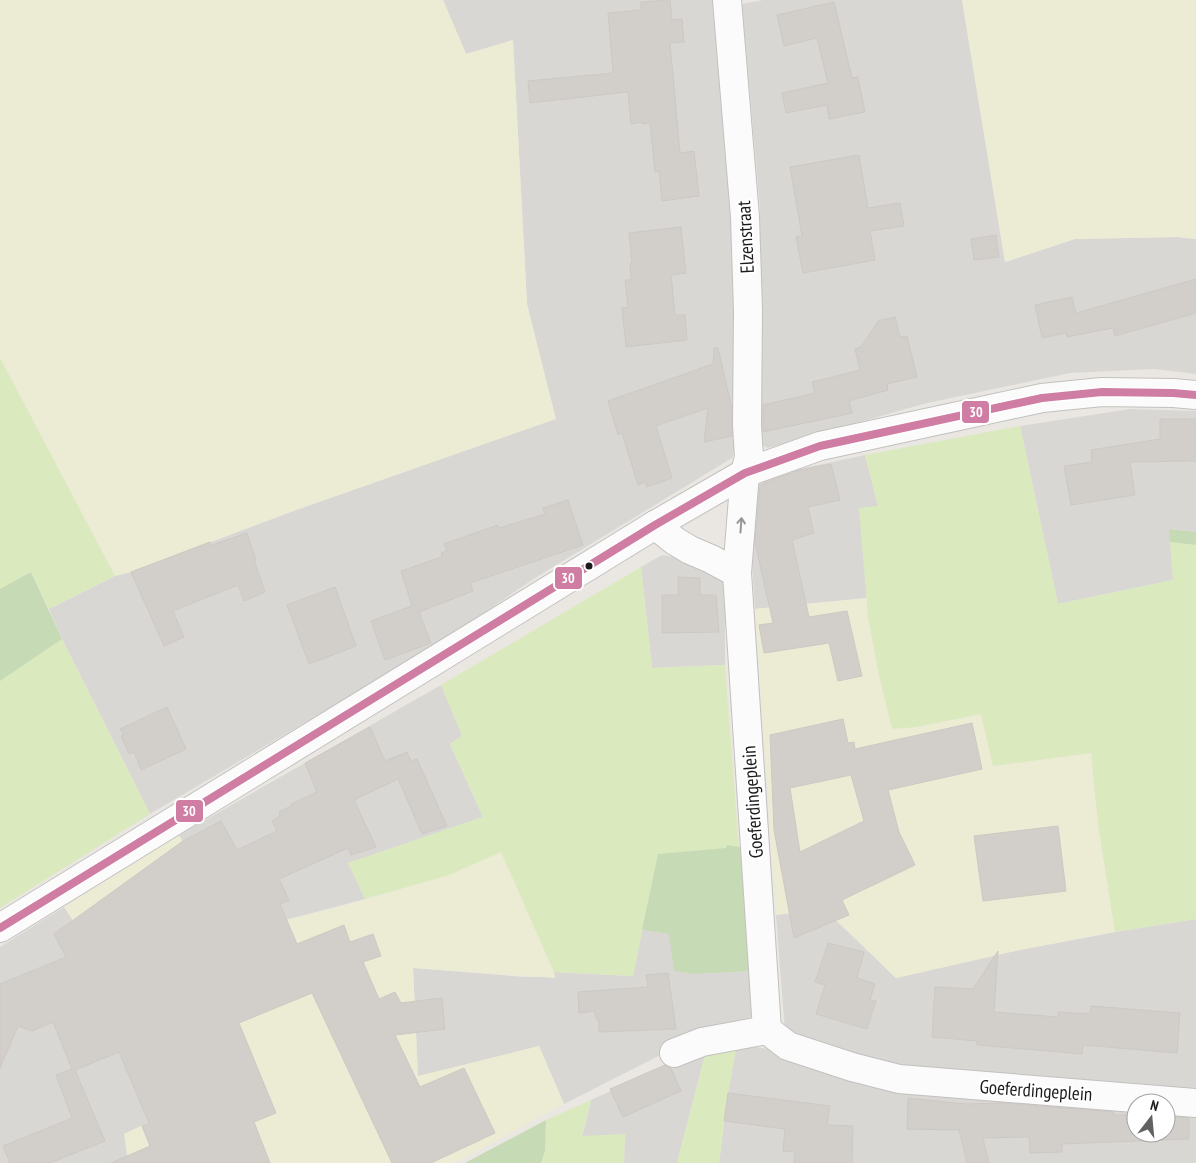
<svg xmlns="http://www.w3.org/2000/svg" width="1196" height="1163" font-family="'PT Sans Narrow',sans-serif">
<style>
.residential{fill:#d9d7d4}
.farmland{fill:#ecebd4}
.grass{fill:#daeabe}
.forest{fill:#c6dab5}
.building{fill:#d2cfcb;stroke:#cdc8c4;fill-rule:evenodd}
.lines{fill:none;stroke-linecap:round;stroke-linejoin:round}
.minor-casing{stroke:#c2c1bf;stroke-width:30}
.tertiary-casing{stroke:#c2c1bf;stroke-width:30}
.minor{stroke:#fcfbfb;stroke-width:28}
.tertiary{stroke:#fcfbfb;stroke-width:28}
.bus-1-casing{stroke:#fff;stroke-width:11}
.bus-1{stroke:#cf7da3;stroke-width:8}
.oneway{stroke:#979696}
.bus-dot{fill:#1b1b1b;stroke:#fff;stroke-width:2}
.labels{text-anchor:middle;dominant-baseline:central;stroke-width:4.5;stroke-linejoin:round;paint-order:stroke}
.street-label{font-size:19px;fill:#1b1b1b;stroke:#fff}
.line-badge{stroke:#fff;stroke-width:2}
.badge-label{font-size:14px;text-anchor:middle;font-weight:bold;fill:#fff}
</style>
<rect width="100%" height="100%" fill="#eae7e2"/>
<!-- residential -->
<g class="residential">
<polygon points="443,0 713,0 731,185 738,440 732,458 535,578 436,645 150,814 62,639 49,609 115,576 131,572 296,510 555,419 527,304 513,40 466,54"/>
<polygon points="763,0 962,0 1005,262 1075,239 1177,237 1196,239 1196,374 1154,369 1070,373 927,403 768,448 760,444 760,208 742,4"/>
<polygon points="1130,409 1196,411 1196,532 1170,529 1173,580 1058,604 1020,426"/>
<polygon points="865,455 878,506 860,509 867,598 755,609 751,546 756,486 776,474"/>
<polygon points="662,555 695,560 725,578 725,665 652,668 641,567"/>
<polygon points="441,685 463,736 450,744 483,817 349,863 365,899 282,921 206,884 179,835"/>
<polygon points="64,907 74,922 149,1123 128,1163 0,1163 0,947"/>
<polygon points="824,909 896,978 1015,951 1115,932 1196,919 1196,1096 919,1073 785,1032 776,915"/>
<polygon points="642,930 669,934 696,974 754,971 755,1012 748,1020 674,1048 564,1104 539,1046 418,1077 413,968 524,977 555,977 554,972 633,976"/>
<polygon points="737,1043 767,1049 872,1085 1136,1107 1136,1133 1166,1133 1166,1109 1196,1111 1196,1163 719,1163 728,1093"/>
<polygon points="706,1051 677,1163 624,1163 625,1134 582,1137 591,1100 669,1064"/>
</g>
<!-- farmland -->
<g class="farmland">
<polygon points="0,0 443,0 466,54 513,40 527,304 556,419 296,510 131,572 115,576 0,358"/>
<polygon points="962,0 1196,0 1196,239 1177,237 1075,239 1005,262"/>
<polygon points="867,598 868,617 879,675 917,727 981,714 993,766 1091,753 1098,824 1115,932 1015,951 896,978 825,909 776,915 755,609"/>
<polygon points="179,835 206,884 282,921 350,904 449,875 501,852 554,972 555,978 413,968 418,1076 539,1046 564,1104 455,1163 128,1163 124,1134 149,1122 74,922 64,907"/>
</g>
<!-- grass -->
<g class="grass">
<polygon points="0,358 115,576 49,609 31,572 0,589"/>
<polygon points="1020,426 1058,604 1173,580 1170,542 1196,545 1196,919 1115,932 1098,824 1091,753 993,766 981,714 917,727 892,729 879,675 868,617 859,508 878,506 865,455"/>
<polygon points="641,567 652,668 725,665 739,848 658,854 633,976 554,972 501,852 449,875 365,899 348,863 483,817 450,744 462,736 441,685"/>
<polygon points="62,639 150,814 0,908 0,680"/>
<polygon points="737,1043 728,1093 719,1163 677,1163 706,1051"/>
<polygon points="591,1100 582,1136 625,1134 624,1163 541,1163 545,1151 546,1120"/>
</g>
<!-- forest -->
<g class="forest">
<polygon points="1169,529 1196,532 1196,545 1170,542"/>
<polygon points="31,572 62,639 0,681 0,589"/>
<polygon points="727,845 746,848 754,971 696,974 674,971 669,934 642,930 658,854 726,848"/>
<polygon points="546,1120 545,1151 541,1163 465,1163"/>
</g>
<!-- building -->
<g class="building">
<polygon points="670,0 672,20 682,19 684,42 670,43 680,153 694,151 699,196 662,201 659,171 655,172 650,123 642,124 642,122 631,124 628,92 530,103 528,81 613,73 608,13 641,10 641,2"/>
<polygon points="834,2 852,78 858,77 865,112 829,119 827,105 786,113 782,93 828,83 817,38 784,46 777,15"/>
<polygon points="859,155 868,208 900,203 904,226 870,231 875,260 803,273 796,237 802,236 790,167"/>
<polygon points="681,227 686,273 671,275 675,315 685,315 687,340 626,347 622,308 628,307 625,280 631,280 630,263 632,263 629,233"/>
<polygon points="996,235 999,257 974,260 971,239"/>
<polygon points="1196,279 1196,313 1115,336 1113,328 1067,337 1066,333 1042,338 1035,305 1072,297 1076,313"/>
<polygon points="895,317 900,337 907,336 917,377 887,384 888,390 849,401 852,413 763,432 763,405 815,393 812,382 860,370 855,349 861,347 878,321"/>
<polygon points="714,348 718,348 732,409 732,436 704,442 708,408 656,426 672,478 647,487 645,482 638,485 622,433 618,435 608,401 713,364"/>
<polygon points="1160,419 1196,419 1196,461 1130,462 1135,495 1071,505 1064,466 1092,462 1091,450 1160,439"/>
<polygon points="831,464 840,500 808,507 814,533 792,540 809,617 847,611 862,676 838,681 829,643 764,653 759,625 773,623 755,543 760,486 764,483 800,470"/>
<polygon points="568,500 583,545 470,583 473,591 419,612 431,643 385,660 371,621 412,606 401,571 442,557 441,553 447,551 444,544 498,525 499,528 545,514 543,508"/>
<polygon points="247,533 256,560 254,560 265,592 244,601 238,585 173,611 184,637 164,646 131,572 210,542 212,545"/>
<polygon points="678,577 700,578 700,595 716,595 719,632 662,633 662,595 678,595"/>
<polygon points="335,587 356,646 309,664 287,605"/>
<polygon points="167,707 186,749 141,770 134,752 129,754 121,736 124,735 120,729"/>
<path d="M843,719L848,743L854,742L855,749L972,723L982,769L888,790L899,832L915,865L842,900L849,915L794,938L774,830L770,735ZM851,775L864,821L800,852L790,788Z"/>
<polygon points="370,727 385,761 407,752 411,761 417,759 447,826 422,834 398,779 354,800 376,847 351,855 348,848 279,879 289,900 280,904 297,944 344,925 350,942 373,934 381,956 363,962 379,999 395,992 401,1003 442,998 445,1029 395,1035 420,1087 464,1068 495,1133 431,1163 392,1163 312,993 239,1023 276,1113 254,1122 270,1163 111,1163 150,1146 142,1126 149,1123 119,1052 75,1070 105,1141 50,1163 10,1163 3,1146 72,1118 56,1075 72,1069 53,1022 32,1031 18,1026 0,1068 0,984 66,957 54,934 183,841 221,821 237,850 277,831 272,821 280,816 279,812 291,806 291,804 317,792 305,763"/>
<polygon points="1058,826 1066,891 983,901 974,836"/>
<polygon points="828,943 864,952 857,978 875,984 870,1000 876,1001 867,1029 816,1014 825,985 815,982"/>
<polygon points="998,951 994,1012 1058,1017 1058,1012 1090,1014 1091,1006 1180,1013 1177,1053 1083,1045 1082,1054 977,1045 977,1041 932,1037 935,987 973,989"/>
<polygon points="668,973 676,1029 599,1032 599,1020 597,1020 594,1011 579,1013 578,992 648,987 646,975"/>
<polygon points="665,1065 671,1068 681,1091 623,1117 610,1089"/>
<polygon points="728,1093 830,1106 827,1125 853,1126 852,1163 794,1163 795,1152 783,1151 785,1129 724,1121"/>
<polygon points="908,1098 966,1104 1004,1103 1114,1112 1114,1115 1136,1115 1136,1133 1166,1133 1166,1116 1189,1118 1189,1139 1062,1144 1062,1152 1030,1153 1029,1137 983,1138 989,1163 967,1163 959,1130 907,1129"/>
</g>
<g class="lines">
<!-- minor casing -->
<g class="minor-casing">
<g id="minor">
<polyline points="745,473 737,573 767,1030"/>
<polyline points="655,525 675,541 690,550 711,559 737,573"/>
<polyline points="674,1053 702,1042 767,1030 788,1046 852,1067 899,1079 1196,1103"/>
</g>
</g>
<!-- tertiary casing -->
<g class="tertiary-casing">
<g id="tertiary">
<polyline points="727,0 745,217 748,310 747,425 749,457 745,473"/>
<polyline points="0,928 655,525 745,473 820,446 1042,398 1102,392 1173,393 1196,395"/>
</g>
</g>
<!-- minor -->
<use href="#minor" class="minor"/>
<!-- tertiary -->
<use href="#tertiary" class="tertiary"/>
<!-- bus-1 casing -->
<g class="bus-1-casing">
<polyline id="bus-1" points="0,928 655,525 745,473 820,446 1042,398 1102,392 1173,393 1196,395"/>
</g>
<!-- bus-1 -->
<use href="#bus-1" class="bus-1"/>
</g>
<!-- one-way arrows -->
<defs><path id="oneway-shaft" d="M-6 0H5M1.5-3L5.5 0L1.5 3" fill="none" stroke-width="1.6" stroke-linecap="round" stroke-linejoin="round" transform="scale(1.25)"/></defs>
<use class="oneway" href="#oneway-shaft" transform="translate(741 525) rotate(-86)"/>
<!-- markers -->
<circle class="bus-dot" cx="589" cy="566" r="4.5"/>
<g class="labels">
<!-- street labels -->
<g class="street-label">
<text transform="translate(745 237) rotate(-93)">Elzenstraat</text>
<text transform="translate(752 802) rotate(-94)">Goeferdingeplein</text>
<text transform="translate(1036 1090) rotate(4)">Goeferdingeplein</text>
</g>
</g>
<g class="line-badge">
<rect x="961" y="400" width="29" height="24" rx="5" fill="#cf7da3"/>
<rect x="554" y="566" width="29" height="24" rx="5" fill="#cf7da3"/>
<rect x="175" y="799" width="29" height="24" rx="5" fill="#cf7da3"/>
</g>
<g class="badge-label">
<text x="976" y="417">30</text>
<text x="568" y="583">30</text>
<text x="189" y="816">30</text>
</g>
<!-- north arrow -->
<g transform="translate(1151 1118) rotate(16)"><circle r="24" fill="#ffffff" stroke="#a4a4a4"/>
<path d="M0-4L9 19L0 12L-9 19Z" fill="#636261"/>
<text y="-8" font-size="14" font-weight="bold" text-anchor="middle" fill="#1b1b1b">N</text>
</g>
</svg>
